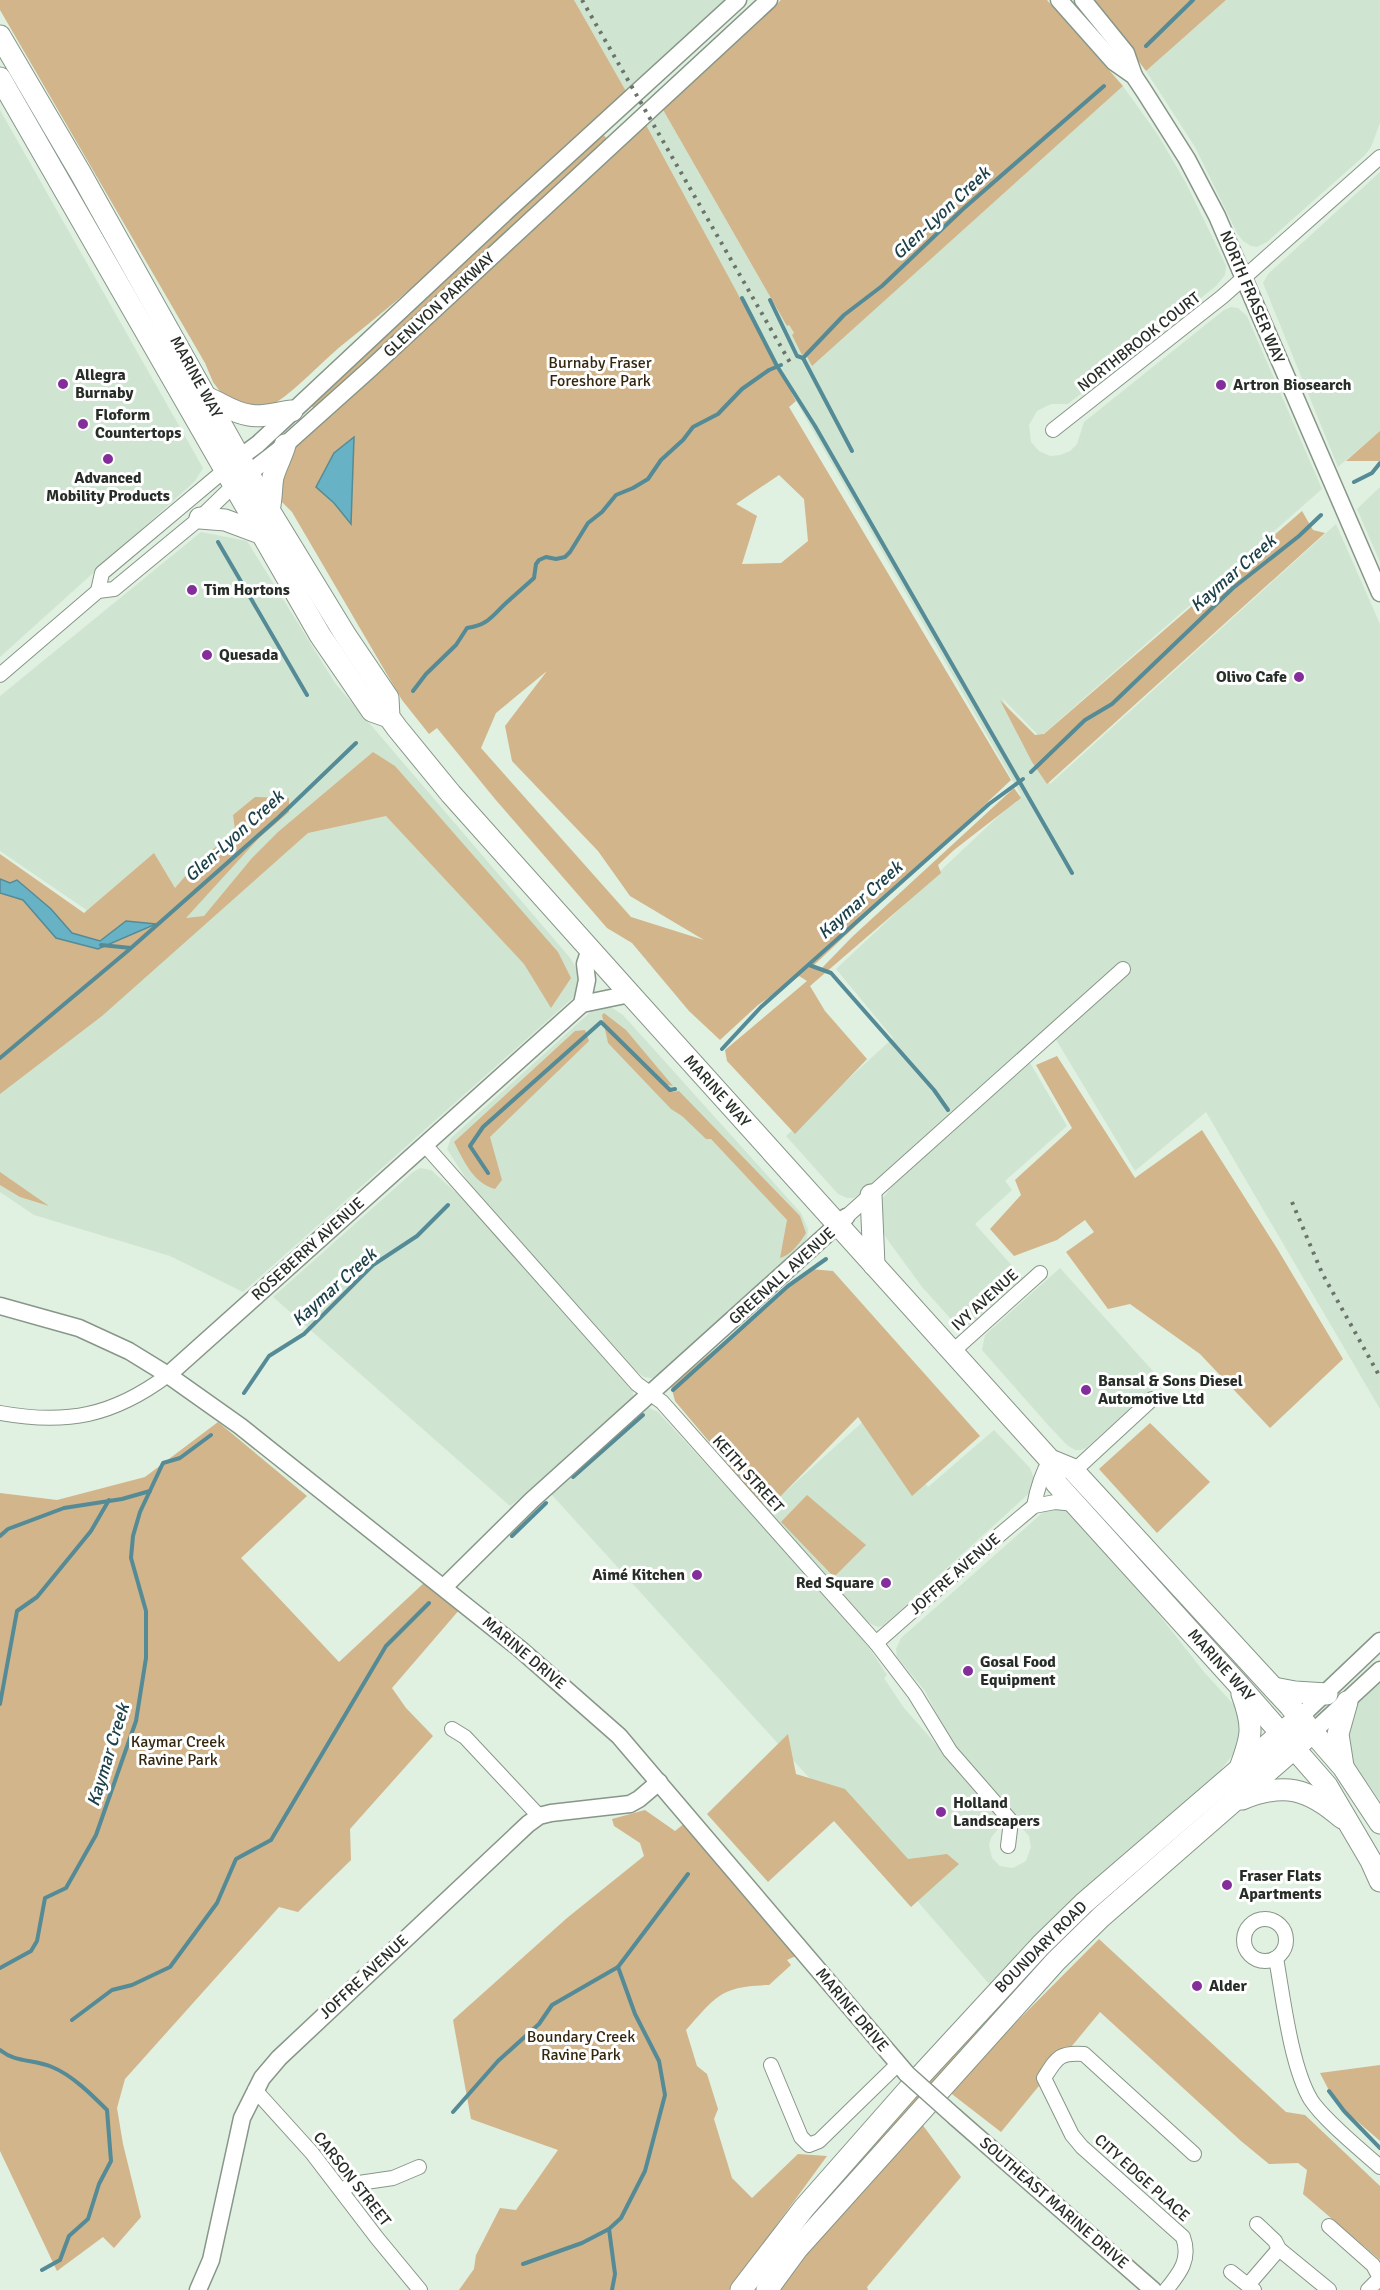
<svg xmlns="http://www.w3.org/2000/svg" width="1380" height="2290" font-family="Signika,sans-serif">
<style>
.built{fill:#d0e5d1}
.green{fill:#d2b58a;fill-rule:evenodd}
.water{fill:#67b3c5;stroke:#548b96;stroke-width:1.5}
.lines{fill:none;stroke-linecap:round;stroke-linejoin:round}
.stream{stroke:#548b96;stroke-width:4}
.minor-casing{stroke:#879688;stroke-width:16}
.tertiary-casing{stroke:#879688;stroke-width:19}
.primary-casing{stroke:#879688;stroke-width:23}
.minor{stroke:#fff;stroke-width:14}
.tertiary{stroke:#fff;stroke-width:16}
.primary{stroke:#fff;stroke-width:21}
.rail{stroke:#6b746b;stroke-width:4;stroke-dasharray:3 6;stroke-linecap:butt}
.tertiary-bridge-casing{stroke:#879688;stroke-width:19;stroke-linecap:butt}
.tertiary-bridge{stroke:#fff;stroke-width:16}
.poi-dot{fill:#842e9c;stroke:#fff;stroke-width:2}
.labels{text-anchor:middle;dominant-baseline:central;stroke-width:6;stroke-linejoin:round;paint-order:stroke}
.street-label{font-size:16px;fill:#272d27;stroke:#fff}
.park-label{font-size:16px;fill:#35260e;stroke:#fff}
.poi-label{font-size:16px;font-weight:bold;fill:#272d27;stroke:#fff;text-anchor:start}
.water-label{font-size:18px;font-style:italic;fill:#1d4149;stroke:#fff}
</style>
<rect width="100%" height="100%" fill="#e0f0e1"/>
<!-- built -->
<g class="built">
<polygon points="574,0 730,0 627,93"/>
<polygon points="1226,0 1380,0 1380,123 1371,147 1365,155 1267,242 1257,247 1251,246 1243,241 1237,233 1195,147 1146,71"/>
<polygon points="1123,86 1158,135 1186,183 1222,257 1226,266 1225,275 1216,286 1068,404 1051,404 1037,411 1029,425 1031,442 1039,451 1050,456 1060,455 1070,451 1077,444 1084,422 1224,310 1231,307 1238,308 1247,316 1322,489 1040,737 1002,698 1050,784 1336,524 1380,624 1380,1409 1206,1112 1135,1171 1055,1038 866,1190 854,1198 847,1198 838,1194 786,1136 893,1038 836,969 1021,795 796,401 645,123 662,108 812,365"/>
<polygon points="0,110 203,468 195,481 0,657"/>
<polygon points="1380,172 1380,431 1338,467 1263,283 1268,274"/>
<polygon points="1380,487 1380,562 1357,509"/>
<polygon points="201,532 247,541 335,683 571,959 580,976 576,995 243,1292 170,1256 34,1215 0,1192 0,1068 124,955 85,909 0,851 0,696"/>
<polygon points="597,1006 609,1006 623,1015 801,1213 808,1229 807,1238 803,1245 656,1379 644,1377 630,1366 475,1193 447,1149 451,1138"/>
<polygon points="1029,1061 1067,1126 1005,1181 1012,1190 975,1224 1023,1278 970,1325 962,1325 950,1318 922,1287 887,1239 880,1227 879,1203 894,1184"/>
<polygon points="420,1168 431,1170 460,1196 632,1388 633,1393 633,1399 544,1479 510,1506 273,1297 413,1172"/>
<polygon points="1060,1268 1161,1380 1086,1448 1081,1450 1075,1450 1067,1445 1048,1425 982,1350 985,1335"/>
<polygon points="649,1408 658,1412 826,1595 868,1646 887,1675 884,1678 904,1708 1004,1821 991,1838 989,1845 992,1858 1000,1866 1013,1868 1026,1861 1031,1847 1029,1836 959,1757 925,1691 897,1657 896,1649 901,1638 1049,1507 1069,1512 1145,1597 1204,1672 1235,1706 1242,1715 1238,1748 1220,1771 1079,1895 990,1985 843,1815 551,1494 643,1410"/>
<polygon points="867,1418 928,1487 994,1430 1030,1468 1035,1481 1035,1488 883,1626 878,1627 865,1621 765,1510"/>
<polygon points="1380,1679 1380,1801 1348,1754 1344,1743 1356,1704"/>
</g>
<!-- green -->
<g class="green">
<path d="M0,0H574L627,93C533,179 441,267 341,346C316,367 292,395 264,410L225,398L213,382L205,363L0,10Z"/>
<polygon points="781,0 1047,0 1123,86 812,366 805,353 802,355 792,335 794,333 789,325 787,326 662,108"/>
<polygon points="1093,0 1226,0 1146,71"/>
<path d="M645,123L796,401L789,407L1011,780L813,966L820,970L852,937L1014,788L1021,798L954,850L938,865L941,873L810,986L825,1011L867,1059L795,1134L727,1061L725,1050L807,981L799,976L758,1005L720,1040L689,1011L632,943L607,928L495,799L437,728L429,734L402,700L292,512L281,501L283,465L296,447ZM779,475L804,499L808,541L781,563L742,564L757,516L736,504ZM547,671L505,726L512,761L598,851L630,896L704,940L631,917L481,748L496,713Z"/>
<polygon points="602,133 608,140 316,411 310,404"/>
<polygon points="1380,431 1380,461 1346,461"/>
<polygon points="1302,511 1313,530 1325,533 1047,784 1032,762 1000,700 1035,735 1044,734"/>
<polygon points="373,752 395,766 558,952 571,978 551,1008 524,964 386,816 308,833 102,1016 0,1094 0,893 23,900 56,938 98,949 154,924 126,922 100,941 72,933 51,909 0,879 0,854 84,913 154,853 175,888 194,866 235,830 233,815 255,797 289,798 289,812 259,838 186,918 204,916 252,858 278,832"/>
<path d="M604,1013L626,1030L673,1086L668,1085V1090L673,1092L679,1091L800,1216L806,1233C800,1243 791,1255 780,1258L787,1220L711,1139H706L682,1116L671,1109L608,1043L602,1015Z"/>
<path d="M585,1030L589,1041L490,1137L502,1180L495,1189C473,1183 464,1161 454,1142L575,1031Z"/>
<polygon points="1057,1056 1135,1178 1202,1130 1278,1250 1343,1359 1270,1428 1200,1354 1130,1304 1108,1309 1066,1252 1094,1232 1085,1220 1057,1240 1014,1256 990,1229 1021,1195 1015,1180 1072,1128 1036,1065"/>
<polygon points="0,1172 49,1206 20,1197 0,1185"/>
<polygon points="810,1269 833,1271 980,1436 912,1496 858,1417 774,1503 760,1502 675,1401 671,1386"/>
<polygon points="218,1422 307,1496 241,1558 339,1662 425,1582 460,1609 392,1688 406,1708 433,1736 350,1829 351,1860 298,1912 279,1907 125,2079 117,2108 123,2144 141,2217 114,2248 103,2237 57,2271 0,2151 0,1493 57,1500 145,1477"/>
<polygon points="1150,1423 1210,1482 1157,1533 1099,1469"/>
<polygon points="807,1495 866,1545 834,1577 781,1522"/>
<polygon points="788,1734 796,1774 845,1789 908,1859 947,1854 959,1864 911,1907 834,1821 768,1882 707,1814"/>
<path d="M645,1810L675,1831L685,1823L798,1955L787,1960L791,1965L769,1985C721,1986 716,1996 686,2030L697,2066L707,2074L718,2109L714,2119L732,2178L752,2198L798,2154L827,2156L729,2290H459L474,2269L476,2255L500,2208L516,2210L558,2150L471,2119L453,2020L567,1918L644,1856L640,1843L614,1826L612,1819Z"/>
<polygon points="1156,1852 1157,1856 760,2290 751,2290 788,2239 1013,1987 1054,1944"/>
<polygon points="1099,1939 1286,2112 1305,2115 1380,2186 1380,2260 1303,2194 1307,2170 1298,2163 1269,2164 1241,2141 1100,2012 1001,2132 948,2091"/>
<polygon points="1380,2065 1380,2141 1335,2102 1320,2073"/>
<polygon points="919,2120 961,2177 867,2287 868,2290 777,2290"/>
</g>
<!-- water -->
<g class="water">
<polygon points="354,437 351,524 334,503 316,487 334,453"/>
<polygon points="0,879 10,883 17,880 51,909 72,933 100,941 126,921 156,924 98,949 56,938 23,900 0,893"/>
</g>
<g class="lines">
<!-- stream -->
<g class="stream">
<polyline points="1146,46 1193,0"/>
<polyline points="742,298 777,366 815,426 1072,873"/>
<polyline points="770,300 797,356 803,358 844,315 882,286 963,209 1104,86"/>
<polyline points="803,358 852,451"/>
<polyline points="1354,482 1372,473 1380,463"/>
<polyline points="218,542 307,695"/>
<path d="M413,691L426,674L456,645L467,628C488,625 491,617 506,603C515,595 525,586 534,578L536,564L539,560L546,557L556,559L565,557L570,552L588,523L602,512L616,495L633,488L648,479L661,460L683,440L693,427L718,414L742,389L769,370L781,365"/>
<polyline points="1031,772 1085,720 1112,704 1233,588 1299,536 1321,515"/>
<polyline points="101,945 131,948 278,818 356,743"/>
<polyline points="809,965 831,973 934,1090 948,1110"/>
<polyline points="722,1049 761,1007 989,804 1023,779"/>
<polyline points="0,1058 130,949"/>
<polyline points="488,1173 470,1146 483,1127 601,1022 670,1090 675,1089"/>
<polyline points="673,1390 788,1286 826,1259"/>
<polyline points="244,1393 269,1356 304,1334 373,1265 417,1236 448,1205"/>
<polyline points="573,1477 643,1415"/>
<polyline points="0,1536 8,1529 64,1508 122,1499 150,1491"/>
<polyline points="512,1536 546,1503"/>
<polyline points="0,1704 17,1611 37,1597 91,1531 109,1500"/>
<polyline points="0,1968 31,1951 37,1941 45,1898 66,1888 96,1835 136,1721 146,1658 146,1611 131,1558 133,1536 140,1512 163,1463 180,1458 211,1435"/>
<polyline points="72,2020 112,1990 132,1985 170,1967 217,1903 236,1859 271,1840 386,1646 429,1603"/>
<path d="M0,2050C16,2063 34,2059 52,2067C72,2075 92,2095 107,2110L111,2161L99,2184L88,2219L69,2236L60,2260L42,2270"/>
<polyline points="1329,2091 1344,2111 1380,2148"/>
<polyline points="453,2112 498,2061 539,2024 552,2005 618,1967 688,1874"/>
<polyline points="609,2229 615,2274 612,2290"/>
<polyline points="523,2264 582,2243 609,2229 621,2218 645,2171 665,2095 659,2061 635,2014 618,1967"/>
</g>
<!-- minor casing -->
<g class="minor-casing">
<g id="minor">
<polyline points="1053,430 1222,297 1380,157"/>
<polyline points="98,591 102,573 226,469"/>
<polyline points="0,675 98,591 114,589 200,518 234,485"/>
<polyline points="425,1145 637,1384 662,1402 876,1643 915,1694 950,1751 1011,1821 1008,1846"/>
<polyline points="846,1217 1123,969"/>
<polyline points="952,1352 1040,1273"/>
<path d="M0,1413C67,1425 113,1416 168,1375"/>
<polyline points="1074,1471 1152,1399"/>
<path d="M1034,1506C1037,1490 1041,1475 1050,1460"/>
<polyline points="876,1643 978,1553 1034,1506 1055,1502 1075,1504"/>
<polyline points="452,1729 465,1737 539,1816"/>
<circle cx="1265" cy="1940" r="21"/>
<path d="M1276,1958C1283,1997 1291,2067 1311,2100C1324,2120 1361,2150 1380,2167"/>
<polyline points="771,2065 801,2137 809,2145 819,2141 898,2064"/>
<polyline points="255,2090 312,2153 377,2238 420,2290"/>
<polyline points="342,2190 352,2184 393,2178 419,2167"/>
<polyline points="1257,2224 1275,2241 1279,2249 1329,2290"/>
<polyline points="1329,2226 1373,2265 1380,2278 1368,2290"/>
<polyline points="1231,2272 1254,2290"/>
<polyline points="1248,2285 1279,2249"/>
<path d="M1166,2290C1180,2273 1191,2259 1183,2237L1082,2147L1072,2135L1044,2078C1057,2058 1059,2052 1084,2054L1194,2154"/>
</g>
</g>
<!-- tertiary casing -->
<g class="tertiary-casing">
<g id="tertiary">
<polyline points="1059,0 1114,62 1134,76 1144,91 1187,159 1217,216 1380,593"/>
<polyline points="1083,0 1126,53 1134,76"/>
<polyline points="231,464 258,444 507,211 738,0"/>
<polyline points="239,481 285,445 370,369 769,0"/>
<polyline points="582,1004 587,980 585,964 590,949"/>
<polyline points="0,1306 79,1328 129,1351 168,1375 240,1426 520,1649 619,1736 907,2074"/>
<polyline points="168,1375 582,1004 630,994"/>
<polyline points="444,1587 532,1500 846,1217"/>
<polyline points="1300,1717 1380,1641"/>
<polyline points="1313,1732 1380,1670"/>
<polyline points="955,2117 1153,2290"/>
<polyline points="198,2290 211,2260 242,2118 262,2078 279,2058 528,1824 539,1816 551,1813 630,1804 639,1799 659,1782"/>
</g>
</g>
<!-- primary casing -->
<g class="primary-casing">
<g id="primary">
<polyline points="0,36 81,174 269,510 346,636 388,698 389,717 397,728 451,794 630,994 1050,1460 1072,1469 1290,1706 1343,1767 1380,1823"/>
<polyline points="0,78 320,635 372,711 389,717"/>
<path d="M208,398C222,404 234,413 249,415C262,418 279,412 292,411"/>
<path d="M269,510C272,498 271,487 273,477C276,466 282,456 285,445"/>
<polyline points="200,518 225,520 260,533"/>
<polyline points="871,1195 874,1265"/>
<polyline points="1050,1460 1056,1483 1238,1684 1327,1786 1371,1861 1380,1881"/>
<polyline points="1274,1688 1295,1692 1327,1694"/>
<polyline points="1343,1766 1338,1734 1347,1702"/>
<path d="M1240,1768C1252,1736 1254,1727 1242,1694"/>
<path d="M1242,1799C1284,1782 1308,1788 1342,1818"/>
<polyline points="741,2290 804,2208 922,2074 1041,1945 1084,1903 1300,1717"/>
<polyline points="767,2290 797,2249 1056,1961 1101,1917 1313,1732"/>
</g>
</g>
<!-- minor -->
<use href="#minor" class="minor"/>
<!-- tertiary -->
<use href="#tertiary" class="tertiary"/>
<!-- primary -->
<use href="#primary" class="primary"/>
<!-- rail -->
<g class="rail">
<polyline points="582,0 792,366"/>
<polyline points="1292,1202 1322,1273 1380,1377"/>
</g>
<!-- tertiary-bridge casing -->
<g class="tertiary-bridge-casing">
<polyline id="tertiary-bridge" points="907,2074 955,2117"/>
</g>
<!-- tertiary-bridge -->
<use href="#tertiary-bridge" class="tertiary-bridge"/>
</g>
<!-- markers -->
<g class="poi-dot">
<circle cx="63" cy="384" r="6"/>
<circle cx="1221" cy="385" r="6"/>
<circle cx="83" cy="424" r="6"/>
<circle cx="108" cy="459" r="6"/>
<circle cx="192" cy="590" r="6"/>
<circle cx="207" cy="655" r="6"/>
<circle cx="1299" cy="677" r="6"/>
<circle cx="1086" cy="1390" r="6"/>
<circle cx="697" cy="1575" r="6"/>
<circle cx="886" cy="1583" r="6"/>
<circle cx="968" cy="1671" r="6"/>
<circle cx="941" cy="1812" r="6"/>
<circle cx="1227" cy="1885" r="6"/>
<circle cx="1197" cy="1986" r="6"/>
</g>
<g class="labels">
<!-- street labels -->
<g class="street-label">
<text transform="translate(1252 297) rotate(67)">NORTH FRASER WAY</text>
<text transform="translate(439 305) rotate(-43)">GLENLYON PARKWAY</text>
<text transform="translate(1139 342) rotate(-38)">NORTHBROOK COURT</text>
<text transform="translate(196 377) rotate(61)">MARINE WAY</text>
<text transform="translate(717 1091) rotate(48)">MARINE WAY</text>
<text transform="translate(308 1249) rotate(-42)">ROSEBERRY AVENUE</text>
<text transform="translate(782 1276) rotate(-42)">GREENALL AVENUE</text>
<text transform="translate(985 1300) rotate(-42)">IVY AVENUE</text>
<text transform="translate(748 1474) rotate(48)">KEITH STREET</text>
<text transform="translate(955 1574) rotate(-41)">JOFFRE AVENUE</text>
<text transform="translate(524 1653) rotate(40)">MARINE DRIVE</text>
<text transform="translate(1221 1665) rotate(48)">MARINE WAY</text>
<text transform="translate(1041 1947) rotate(-45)">BOUNDARY ROAD</text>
<text transform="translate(364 1977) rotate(-43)">JOFFRE AVENUE</text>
<text transform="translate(852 2010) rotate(50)">MARINE DRIVE</text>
<text transform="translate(1142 2178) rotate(42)">CITY EDGE PLACE</text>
<text transform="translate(352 2179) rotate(52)">CARSON STREET</text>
<text transform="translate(1054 2203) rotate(41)">SOUTHEAST MARINE DRIVE</text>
</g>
<!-- park labels -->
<g class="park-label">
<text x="600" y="363">Burnaby Fraser<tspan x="600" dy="18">Foreshore Park</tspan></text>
<text x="178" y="1742">Kaymar Creek<tspan x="178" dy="18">Ravine Park</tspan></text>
<text x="581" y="2037">Boundary Creek<tspan x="581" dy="18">Ravine Park</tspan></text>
</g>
<!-- poi labels -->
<g class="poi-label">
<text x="75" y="375">Allegra<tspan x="75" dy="18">Burnaby</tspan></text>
<text x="1233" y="385">Artron Biosearch</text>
<text x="95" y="415">Floform<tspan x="95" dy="18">Countertops</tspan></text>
<text x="108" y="478" text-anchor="middle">Advanced<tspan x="108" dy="18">Mobility Products</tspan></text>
<text x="204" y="590">Tim Hortons</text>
<text x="219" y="655">Quesada</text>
<text x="1287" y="677" text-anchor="end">Olivo Cafe</text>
<text x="1098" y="1381">Bansal &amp; Sons Diesel<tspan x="1098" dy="18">Automotive Ltd</tspan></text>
<text x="685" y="1575" text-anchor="end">Aimé Kitchen</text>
<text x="874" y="1583" text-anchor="end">Red Square</text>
<text x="980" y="1662">Gosal Food<tspan x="980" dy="18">Equipment</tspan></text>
<text x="953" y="1803">Holland<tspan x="953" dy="18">Landscapers</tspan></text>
<text x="1239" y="1876">Fraser Flats<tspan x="1239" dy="18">Apartments</tspan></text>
<text x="1209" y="1986">Alder</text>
</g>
<!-- water labels -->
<g class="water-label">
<text transform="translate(941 213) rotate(-43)">Glen-Lyon Creek</text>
<text transform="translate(1233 573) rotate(-41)">Kaymar Creek</text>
<text transform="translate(234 836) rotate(-42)">Glen-Lyon Creek</text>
<text transform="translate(860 900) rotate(-42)">Kaymar Creek</text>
<text transform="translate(334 1287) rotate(-42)">Kaymar Creek</text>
<text transform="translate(108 1755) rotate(-73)">Kaymar Creek</text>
</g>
</g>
</svg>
